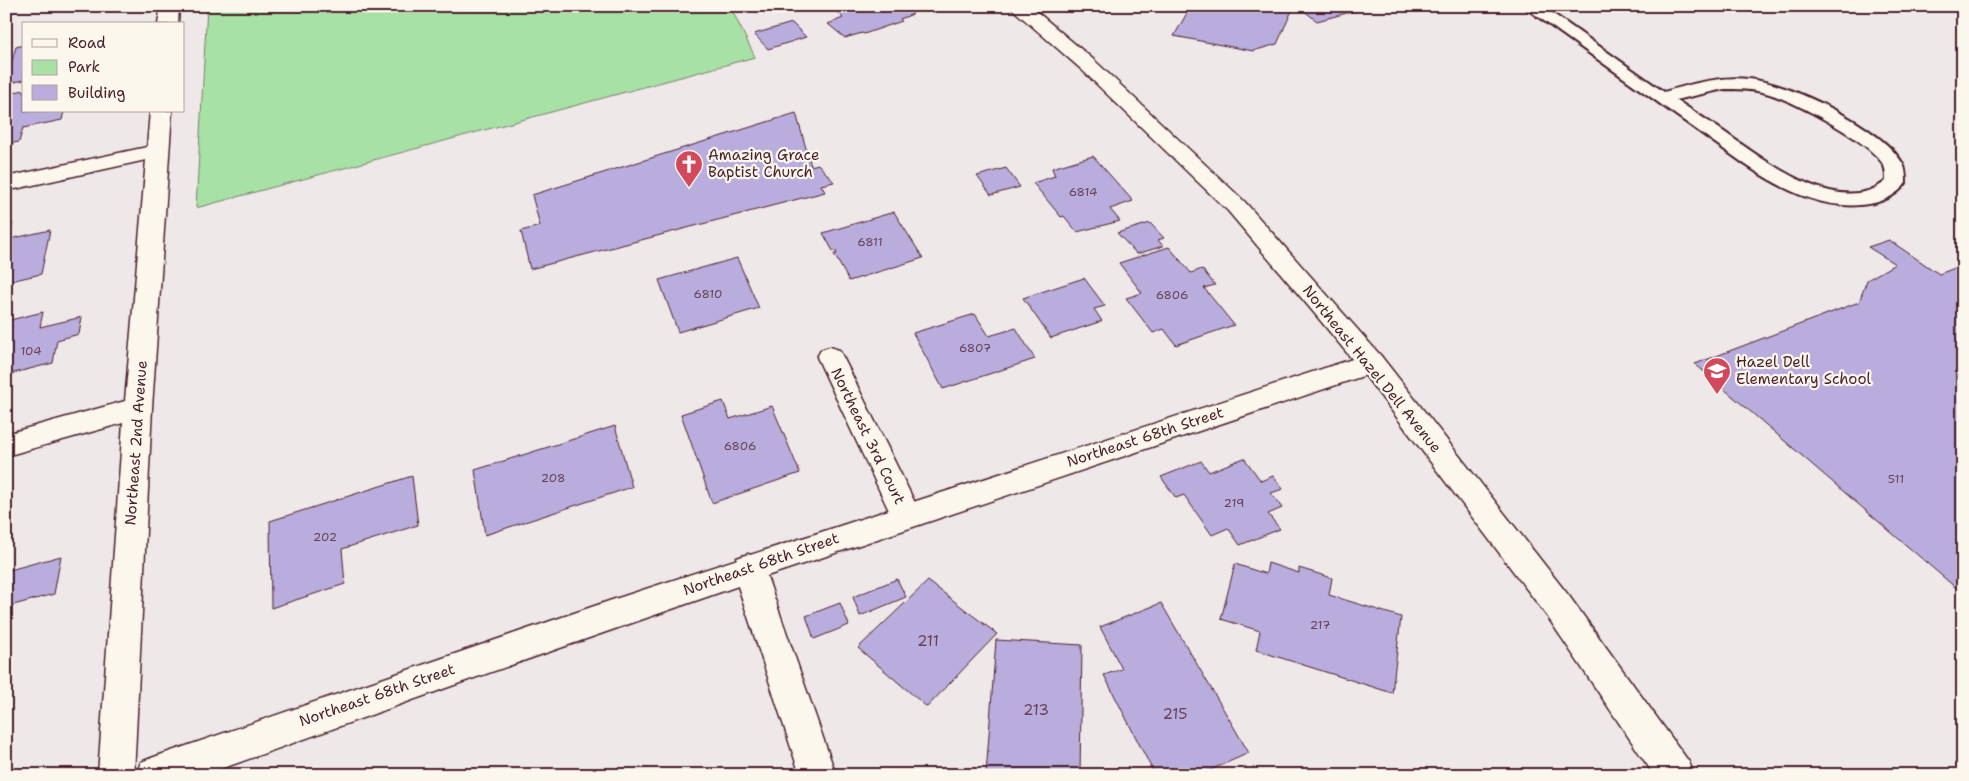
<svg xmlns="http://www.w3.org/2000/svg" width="1969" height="781" font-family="'Shantell Sans',sans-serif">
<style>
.green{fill:#a7e1a6;stroke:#788068}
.building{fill:#b9adde;stroke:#4a1f2b}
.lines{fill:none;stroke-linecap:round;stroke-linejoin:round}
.service-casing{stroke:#4a1f2b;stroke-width:4}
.minor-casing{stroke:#4a1f2b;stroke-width:3}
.tertiary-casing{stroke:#4a1f2b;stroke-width:3}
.secondary-casing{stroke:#4a1f2b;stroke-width:3}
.service{fill:#fbf7ec;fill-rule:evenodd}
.minor{fill:#fbf7ec;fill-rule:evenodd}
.tertiary{fill:#fbf7ec;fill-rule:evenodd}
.secondary{fill:#fbf7ec;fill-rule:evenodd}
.labels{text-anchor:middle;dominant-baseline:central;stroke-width:4.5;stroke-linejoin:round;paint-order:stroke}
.number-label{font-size:12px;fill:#664258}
.poi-label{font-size:15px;fill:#4a1f2b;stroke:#fbf7ec;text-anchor:start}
.street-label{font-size:15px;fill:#4a1f2b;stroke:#fbf7ec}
.near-number-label{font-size:15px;fill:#664258}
</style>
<rect width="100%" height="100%" fill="#eee8e9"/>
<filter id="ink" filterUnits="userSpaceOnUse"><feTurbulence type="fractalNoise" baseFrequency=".02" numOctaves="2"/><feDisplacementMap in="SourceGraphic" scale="10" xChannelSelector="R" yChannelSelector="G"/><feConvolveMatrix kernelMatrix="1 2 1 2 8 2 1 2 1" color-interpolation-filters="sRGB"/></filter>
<g filter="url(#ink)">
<!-- green -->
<polygon class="green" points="207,6 730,6 755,57 196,208"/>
<!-- building -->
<g class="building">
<polygon points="842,6 901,6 913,14 900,19 902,21 864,34 862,33 845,38 828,24 843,18 834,9"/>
<polygon points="1191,6 1294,6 1277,44 1253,51 1174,36"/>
<polygon points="1298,6 1373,6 1317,21"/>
<polygon points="792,23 806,37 768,49 754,34"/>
<polygon points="24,45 24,80 6,84 6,65 11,64 16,47"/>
<polygon points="24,90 24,111 64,111 62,120 23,128 19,142 6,144 6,94"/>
<polygon points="796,113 811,166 818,164 834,182 821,185 825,192 530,269 521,231 540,226 532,195"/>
<polygon points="1093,156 1133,201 1110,209 1120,221 1077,232 1064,216 1061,217 1033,183 1055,176 1052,168"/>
<polygon points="1006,168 1020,187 991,195 977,176"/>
<polygon points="894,212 923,258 849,281 834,254 837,254 836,251 833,251 823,233"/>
<polygon points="13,223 10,239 50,230 41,274 6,282 6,224"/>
<polygon points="1150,223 1164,238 1158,240 1163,246 1137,254 1117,233"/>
<polygon points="1889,240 1939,274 1963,265 1963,594 1695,364 1859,302 1867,280 1895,264 1868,247"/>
<polygon points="1169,247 1191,273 1202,269 1215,285 1204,288 1234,325 1176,345 1164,329 1153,333 1126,298 1142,293 1119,263"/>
<polygon points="737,258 759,308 678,332 659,280"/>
<polygon points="1084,278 1105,306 1094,309 1102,321 1051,338 1023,298"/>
<polygon points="43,312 40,327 82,317 79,334 57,340 53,363 6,375 6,321"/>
<polygon points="975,314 989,336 1016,328 1035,359 943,389 913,333"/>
<polygon points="723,401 730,419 772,406 800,473 712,503 681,414"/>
<polygon points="615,426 632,487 485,535 475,470"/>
<polygon points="1244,458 1261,481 1273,476 1283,489 1271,493 1282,508 1268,514 1280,529 1240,545 1228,528 1212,535 1184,495 1176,498 1161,477 1201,461 1209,472"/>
<polygon points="412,476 418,525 342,549 345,584 271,608 270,521"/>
<polygon points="61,556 54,594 6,607 6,571"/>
<polygon points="1268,563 1299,573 1299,568 1332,578 1329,595 1401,617 1392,693 1256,650 1260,631 1221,619 1235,564 1266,574"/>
<polygon points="897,579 906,597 860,616 853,597"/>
<polygon points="928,581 997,634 927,707 858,648"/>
<polygon points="840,603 849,625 814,639 806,616"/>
<polygon points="1161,603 1249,753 1199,775 1155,775 1104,675 1122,669 1100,627"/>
<polygon points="996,640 1082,645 1080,775 986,775"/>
</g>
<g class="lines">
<!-- service casing -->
<g class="service-casing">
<path id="service" d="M1523,6H1542L1664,92C1692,84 1719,76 1748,79C1787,82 1884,128 1903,164C1906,170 1906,177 1906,183C1898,194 1886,200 1874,203C1828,213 1783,190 1746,165ZM1724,89C1738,89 1752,89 1766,93C1793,100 1872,142 1884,166C1886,170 1886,176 1886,181C1841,219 1765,161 1727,134C1710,122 1693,111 1676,100Z"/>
</g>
<!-- minor casing -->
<g class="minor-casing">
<g id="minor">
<polygon points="161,6 179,6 178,24 158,24"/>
<polygon points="150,111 172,111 152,408 134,775 98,775 123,423 6,456 6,434 125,401 146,160 6,191 6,177 147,147"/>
<polygon points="830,347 839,350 843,357 921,515 917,524 906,528 895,524 891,515 817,357 821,350"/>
<polygon points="748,554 759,558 764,568 836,775 800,775 732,568 737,558"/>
</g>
</g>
<!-- tertiary casing -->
<g class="tertiary-casing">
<polygon id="tertiary" points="1371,353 1381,356 1384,363 1381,370 761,578 457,684 204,775 136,775 141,762 154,757 609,601"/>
</g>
<!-- secondary casing -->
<g class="secondary-casing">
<polygon id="secondary" points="1009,6 1030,6 1095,61 1244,201 1381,356 1569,596 1689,762 1694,775 1654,775 1547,616 1361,370 1315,314 1228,211 1081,69"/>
</g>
<!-- service -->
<use href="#service" class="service"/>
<!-- minor -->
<use href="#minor" class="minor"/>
<!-- tertiary -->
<use href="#tertiary" class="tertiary"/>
<!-- secondary -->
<use href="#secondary" class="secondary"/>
</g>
</g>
<!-- icons -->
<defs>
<g id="church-pin" transform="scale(1.4375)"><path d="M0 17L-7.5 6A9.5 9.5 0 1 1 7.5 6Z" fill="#d1495b" stroke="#fbf7ec"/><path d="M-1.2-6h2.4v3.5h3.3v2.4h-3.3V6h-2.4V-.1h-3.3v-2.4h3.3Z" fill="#fff"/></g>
<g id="school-pin" transform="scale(1.4375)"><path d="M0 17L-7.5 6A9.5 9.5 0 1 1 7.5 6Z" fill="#d1495b" stroke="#fbf7ec"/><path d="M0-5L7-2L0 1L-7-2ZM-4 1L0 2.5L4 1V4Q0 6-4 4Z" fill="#fff"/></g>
</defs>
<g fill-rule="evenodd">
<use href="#church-pin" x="689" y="164"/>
<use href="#school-pin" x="1717" y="371"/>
</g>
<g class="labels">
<!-- number labels -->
<g class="number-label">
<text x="1083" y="192">6814</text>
<text x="870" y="242">6811</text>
<text x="708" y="294">6810</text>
<text x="1172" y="295">6806</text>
<text x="975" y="348">6807</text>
<text x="31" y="351">104</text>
<text x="740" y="446">6806</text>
<text x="553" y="478">208</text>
<text x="1896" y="479">511</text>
<text x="1234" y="503">219</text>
<text x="325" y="537">202</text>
<text x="1320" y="625">217</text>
</g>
<!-- poi labels -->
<g class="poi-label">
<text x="708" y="155">Amazing Grace<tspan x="708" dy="17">Baptist Church</tspan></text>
<text x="1736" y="362">Hazel Dell<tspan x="1736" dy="17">Elementary School</tspan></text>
</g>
<!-- street labels -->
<g class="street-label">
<text transform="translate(1372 369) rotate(51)">Northeast Hazel Dell Avenue</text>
<text transform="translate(868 436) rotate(64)">Northeast 3rd Court</text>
<text transform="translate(1145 437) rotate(-18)">Northeast 68th Street</text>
<text transform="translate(136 443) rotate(-86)">Northeast 2nd Avenue</text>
<text transform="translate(761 564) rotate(-19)">Northeast 68th Street</text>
<text transform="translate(377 695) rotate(-19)">Northeast 68th Street</text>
</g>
<!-- near-number labels -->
<g class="near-number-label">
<text x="928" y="641">211</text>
<text x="1036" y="710">213</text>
<text x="1175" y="714">215</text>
</g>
</g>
<!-- margin -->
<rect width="1969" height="781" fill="none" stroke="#fbf7ec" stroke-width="25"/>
<rect x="12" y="12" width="1944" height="756" fill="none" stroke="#4a1f2b" stroke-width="2" filter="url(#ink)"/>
<!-- legend -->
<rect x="22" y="22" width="162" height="90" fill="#fbf7ec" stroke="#b4a19f"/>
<rect x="32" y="39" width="25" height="8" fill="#fbf7ec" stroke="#b4a19f"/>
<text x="68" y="48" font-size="15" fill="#4a1f2b">Road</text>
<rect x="32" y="60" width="25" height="15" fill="#a7e1a6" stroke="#b4a19f"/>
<text x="68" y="72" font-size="15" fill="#4a1f2b">Park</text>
<rect x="32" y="85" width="25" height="15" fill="#b9adde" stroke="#b4a19f"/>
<text x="68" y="98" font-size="15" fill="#4a1f2b">Building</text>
</svg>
